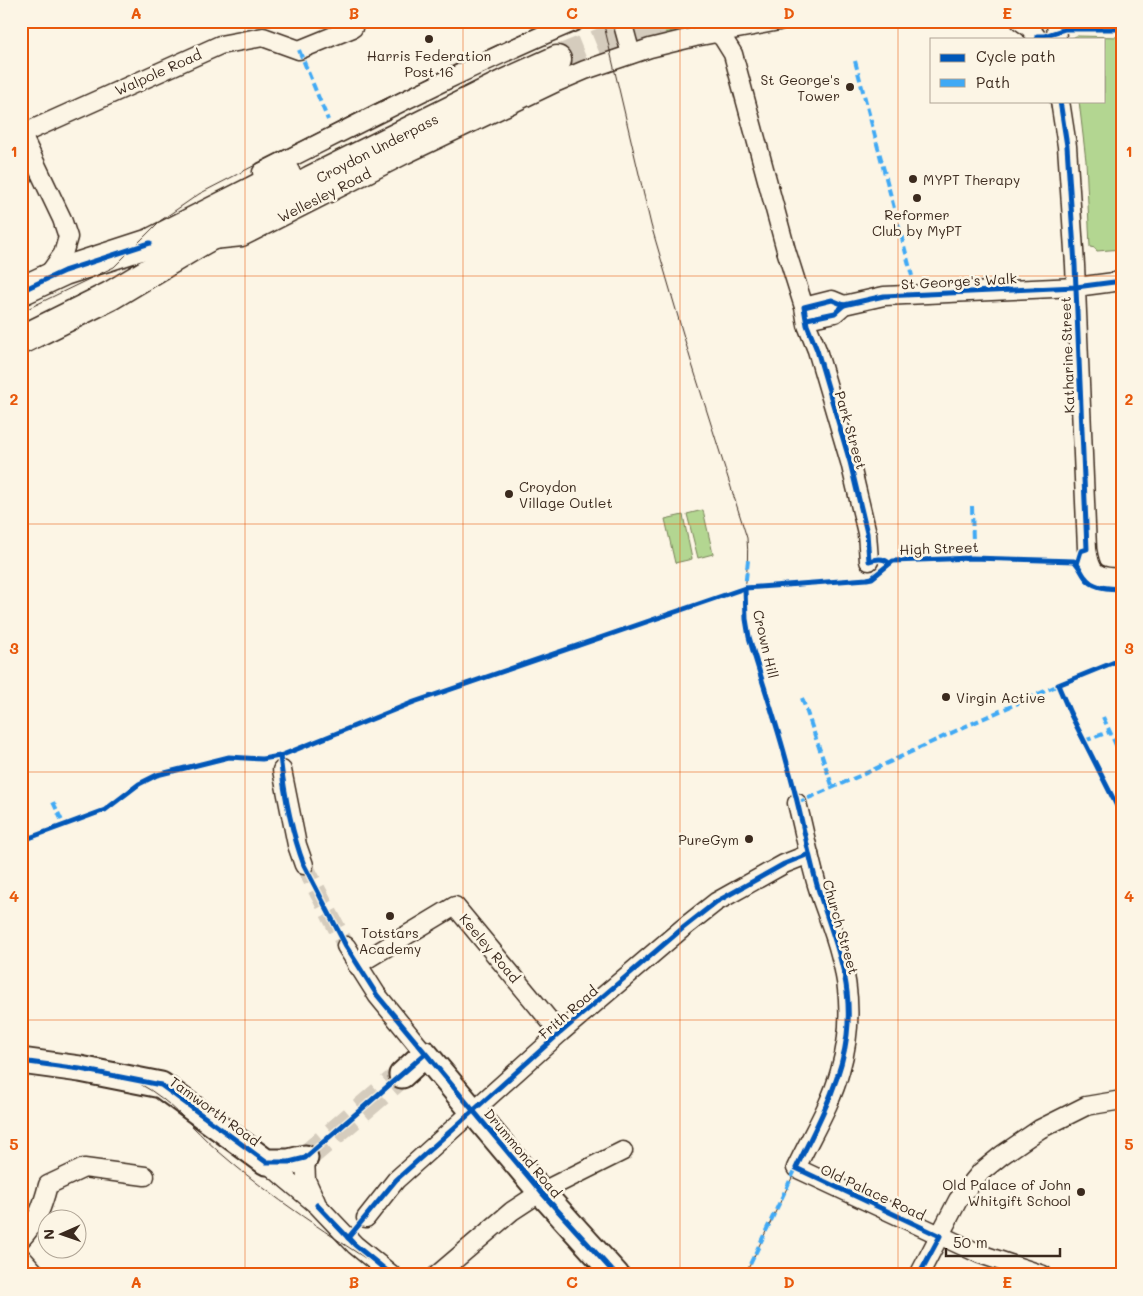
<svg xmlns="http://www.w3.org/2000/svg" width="1143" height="1296" font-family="Mali,sans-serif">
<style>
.green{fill:#b3d691;stroke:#778058}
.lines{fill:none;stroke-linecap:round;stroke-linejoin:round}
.street-tunnel{stroke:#d5ccbd;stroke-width:18;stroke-dasharray:18 9;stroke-linecap:butt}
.secondary-tunnel{stroke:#d5ccbd;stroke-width:25;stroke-dasharray:25 12;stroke-linecap:butt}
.primary-tunnel{stroke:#d5ccbd;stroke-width:28;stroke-dasharray:28 14;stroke-linecap:butt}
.street-casing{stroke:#3b2a1e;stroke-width:21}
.secondary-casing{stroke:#3b2a1e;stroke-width:29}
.primary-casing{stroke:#3b2a1e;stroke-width:31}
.street{stroke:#fcf5e5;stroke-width:18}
.secondary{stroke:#fcf5e5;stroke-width:25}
.primary{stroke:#fcf5e5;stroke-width:28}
.tram{stroke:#3b2a1e;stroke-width:1}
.quiet{stroke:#3fa9f5;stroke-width:4;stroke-dasharray:8 4;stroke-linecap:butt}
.cycleway-casing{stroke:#fcf5e5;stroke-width:8}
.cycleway{stroke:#0057b8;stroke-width:5}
.grid{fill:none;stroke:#e8590c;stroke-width:1;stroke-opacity:0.55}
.poi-dot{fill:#3b2a1e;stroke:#fcf5e5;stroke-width:2}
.labels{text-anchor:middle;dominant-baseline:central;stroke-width:5;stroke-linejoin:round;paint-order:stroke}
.poi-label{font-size:14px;fill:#3b2a1e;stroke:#fcf5e5}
.street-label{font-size:14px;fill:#3b2a1e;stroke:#fcf5e5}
.neatline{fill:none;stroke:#e8590c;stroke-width:2}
.grid-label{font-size:16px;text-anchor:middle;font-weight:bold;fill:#e8590c}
</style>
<rect width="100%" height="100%" fill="#fcf5e5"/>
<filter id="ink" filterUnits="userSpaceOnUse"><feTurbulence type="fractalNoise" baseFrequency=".02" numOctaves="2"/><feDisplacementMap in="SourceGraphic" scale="10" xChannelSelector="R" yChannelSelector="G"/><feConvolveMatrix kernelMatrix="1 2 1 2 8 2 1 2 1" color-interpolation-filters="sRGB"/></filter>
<g filter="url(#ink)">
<!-- green -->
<g class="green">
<polygon points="659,21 688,21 694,26 660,34"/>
<polygon points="1076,36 1122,37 1122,249 1097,251 1095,248 1090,247 1086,161 1079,101 1104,101 1104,39 1071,39"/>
<polygon points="703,510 713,554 698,558 687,514"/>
<polygon points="683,515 692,559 675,563 665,519"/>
</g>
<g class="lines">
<!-- street-tunnel -->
<polyline class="street-tunnel" points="304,865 346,946"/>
<!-- secondary-tunnel -->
<polyline class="secondary-tunnel" points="305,1158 402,1075"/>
<!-- primary-tunnel -->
<polyline class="primary-tunnel" points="557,60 616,36 671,21"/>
<!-- street casing -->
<g class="street-casing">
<g id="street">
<polyline points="622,21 631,54"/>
<polyline points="704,21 723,38 733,54 786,250 804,307 807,325 817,350 850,462 867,533 869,561"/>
<polyline points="1020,21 1030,28 1038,39"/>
<polyline points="1056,21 1057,39"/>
<path d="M1060,101L1067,146L1075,265L1087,549C1091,575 1096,577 1122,578"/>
<polyline points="21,133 62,219 68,237 63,254 48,275"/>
<polyline points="22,134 220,45 263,37 299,50 353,28 350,21"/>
<path d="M262,172C366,120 469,66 576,21"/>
<polyline points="213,240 242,237 404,155 557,82 585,70 650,48 695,37 779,21"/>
<polyline points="804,307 832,300 844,305"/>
<polyline points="807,319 835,313 844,305 884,296 1076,287 1122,281"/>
<polyline points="282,770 297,845 304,865"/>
<path d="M797,803C804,830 809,858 817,885C824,908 834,930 840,954C851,992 851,1033 840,1071C831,1105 811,1136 796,1168L980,1254L1043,1275"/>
<polyline points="346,946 377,995 425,1054"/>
<polyline points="357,965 455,906 560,1033"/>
<polyline points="305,1158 306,1180 316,1202"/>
<polyline points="266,1162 317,1205 355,1245 392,1275"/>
<polyline points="366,1218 396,1180 560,1033 683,928 716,902 784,864 809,854"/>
<path d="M21,1239C37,1222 42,1208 48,1185L84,1168L145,1176"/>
<polyline points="21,1257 37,1275"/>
<polyline points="437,1275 512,1211 541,1192 623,1151"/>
<polyline points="919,1275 958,1200 981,1172 1002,1155 1040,1129 1086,1106 1122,1100"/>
</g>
</g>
<!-- secondary casing -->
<g class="secondary-casing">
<g id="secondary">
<polyline points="21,1061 80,1069 161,1085 266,1162 289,1162 305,1158"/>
<polyline points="402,1075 425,1054 541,1192 616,1275"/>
</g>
</g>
<!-- primary casing -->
<g class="primary-casing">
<g id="primary">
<polyline points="21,291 64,271 150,243 286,174"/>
<polyline points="21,340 110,296 200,242 311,180 508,82 557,60"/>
</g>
</g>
<!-- street -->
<use href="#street" class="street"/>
<!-- secondary -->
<use href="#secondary" class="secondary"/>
<!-- primary -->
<use href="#primary" class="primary"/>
<!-- tram -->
<g class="tram">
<path d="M603,21L651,225L691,361L747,538C750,568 741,598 747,629C756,674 775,718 787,763C799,803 806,844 817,884C824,907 833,929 840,952C854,1002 848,1050 831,1097L745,1275"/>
<polyline points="21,312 114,267 160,221 199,194 372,105 549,21"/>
<path d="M21,1061C55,1066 111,1069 140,1084C171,1100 193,1129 218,1151C270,1197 333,1237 391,1275"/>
</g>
<!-- quiet -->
<g class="quiet">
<polyline points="299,50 328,120"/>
<polyline points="855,61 912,276"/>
<polyline points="972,506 973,543"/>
<polyline points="741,589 745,588 748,560"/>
<polyline points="802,698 833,788"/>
<polyline points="1103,717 1122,758"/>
<polyline points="1084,741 1109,732"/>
<polyline points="53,802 64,825"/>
<polyline points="797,803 864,774 964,727 1061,684"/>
<polyline points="745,1275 796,1168"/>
</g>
<!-- cycleway casing -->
<g class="cycleway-casing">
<g id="cycleway">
<polyline points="1038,39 1037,36 1044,36 1065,29 1122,29"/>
<polyline points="1060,101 1067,146 1075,265 1087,549 1081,551 1077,564"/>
<polyline points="21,291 64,271 150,243"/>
<path d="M844,305L832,300L804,307L807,325L817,350L850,462L867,533L869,561C876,559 883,557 889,563"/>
<polyline points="807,319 835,313 844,305 884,296 1076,287 1122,281"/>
<path d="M745,588L746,619L749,637C761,679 776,721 787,763C799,803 806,845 817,885C832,937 854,978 847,1035C841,1083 817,1125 796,1168L940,1236L919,1275"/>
<polyline points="1122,659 1058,685 1070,713 1122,816"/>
<path d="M280,756C284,792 291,831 304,865L346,946L377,995L541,1192L616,1275"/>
<path d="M21,841L105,810L139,784L157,775L229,757L262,759L280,756L414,702L745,588L867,579L872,578L893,561L972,558L1074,561C1079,565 1081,572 1085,577C1093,589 1109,588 1122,589"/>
<polyline points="21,1061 80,1069 161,1085 266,1162 289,1162 305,1158 425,1054"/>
<polyline points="317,1205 355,1245 392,1275"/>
<polyline points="348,1238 396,1180 560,1033 683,928 716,902 784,864 809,854"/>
</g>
</g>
<!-- cycleway -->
<use href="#cycleway" class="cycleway"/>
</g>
</g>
<!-- grid -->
<path class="grid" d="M245,21V1275M463,21V1275M680,21V1275M898,21V1275M21,276H1122M21,524H1122M21,772H1122M21,1020H1122"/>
<!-- markers -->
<g class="poi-dot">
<circle cx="429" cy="39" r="5"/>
<circle cx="850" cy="87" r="5"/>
<circle cx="913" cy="179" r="5"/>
<circle cx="917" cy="198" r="5"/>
<circle cx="509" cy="494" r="5"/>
<circle cx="946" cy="697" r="5"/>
<circle cx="749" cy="839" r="5"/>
<circle cx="390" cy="916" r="5"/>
<circle cx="1081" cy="1192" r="5"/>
</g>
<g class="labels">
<!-- poi labels -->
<g class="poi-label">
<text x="429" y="55">Harris Federation<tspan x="429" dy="16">Post 16</tspan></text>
<text x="840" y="79" text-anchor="end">St George's<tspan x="840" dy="16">Tower</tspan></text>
<text x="923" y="179" text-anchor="start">MYPT Therapy</text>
<text x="917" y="214">Reformer<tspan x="917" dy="16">Club by MyPT</tspan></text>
<text x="519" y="486" text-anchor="start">Croydon<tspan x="519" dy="16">Village Outlet</tspan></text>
<text x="956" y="697" text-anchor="start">Virgin Active</text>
<text x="739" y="839" text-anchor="end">PureGym</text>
<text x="390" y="932">Totstars<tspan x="390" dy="16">Academy</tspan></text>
<text x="1071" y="1184" text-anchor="end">Old Palace of John<tspan x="1071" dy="16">Whitgift School</tspan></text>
</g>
<!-- street labels -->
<g class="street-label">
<text transform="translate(158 72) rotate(-24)">Walpole Road</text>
<text transform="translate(377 148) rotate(-27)">Croydon Underpass</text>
<text transform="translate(324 195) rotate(-27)">Wellesley Road</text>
<text transform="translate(959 281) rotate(-3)">St George's Walk</text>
<text transform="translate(1067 355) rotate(-92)">Katharine Street</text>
<text transform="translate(851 430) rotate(74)">Park Street</text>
<text transform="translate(939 548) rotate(-2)">High Street</text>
<text transform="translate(766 644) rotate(77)">Crown Hill</text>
<text transform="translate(841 927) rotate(74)">Church Street</text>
<text transform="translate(490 948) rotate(50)">Keeley Road</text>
<text transform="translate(568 1012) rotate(-41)">Frith Road</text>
<text transform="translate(215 1111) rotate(36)">Tamworth Road</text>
<text transform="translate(523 1153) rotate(50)">Drummond Road</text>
<text transform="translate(873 1192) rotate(25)">Old Palace Road</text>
</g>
</g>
<!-- margin -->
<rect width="1143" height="1296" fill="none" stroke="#fcf5e5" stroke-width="55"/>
<!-- legend -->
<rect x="930" y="38" width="175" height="65" fill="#fcf5e5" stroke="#afa495"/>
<rect x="940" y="54" width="25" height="8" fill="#0057b8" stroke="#afa495"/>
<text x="976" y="62" font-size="15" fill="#3b2a1e">Cycle path</text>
<rect x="940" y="79" width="25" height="8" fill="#3fa9f5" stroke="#afa495"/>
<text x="976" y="88" font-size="15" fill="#3b2a1e">Path</text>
<!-- north arrow -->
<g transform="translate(62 1234) rotate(268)"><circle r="24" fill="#fcf5e5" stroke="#afa495"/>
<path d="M0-4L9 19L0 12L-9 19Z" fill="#3b2a1e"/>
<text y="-8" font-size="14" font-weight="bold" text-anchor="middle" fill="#3b2a1e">N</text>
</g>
<!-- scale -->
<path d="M946 1248v8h114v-8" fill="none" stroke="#3b2a1e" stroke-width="2.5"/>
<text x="953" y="1248" font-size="15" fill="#3b2a1e" stroke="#fcf5e5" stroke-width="4" paint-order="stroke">50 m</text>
<rect x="28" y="28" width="1088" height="1240" class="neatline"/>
<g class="grid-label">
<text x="136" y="19">A</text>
<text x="354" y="19">B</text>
<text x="572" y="19">C</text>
<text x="789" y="19">D</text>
<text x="1007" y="19">E</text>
<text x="14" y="157">1</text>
<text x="1129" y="157">1</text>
<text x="14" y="405">2</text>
<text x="1129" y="405">2</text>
<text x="14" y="654">3</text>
<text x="1129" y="654">3</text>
<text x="14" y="902">4</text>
<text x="1129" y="902">4</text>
<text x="14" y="1150">5</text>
<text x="1129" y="1150">5</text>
<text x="136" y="1288">A</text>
<text x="354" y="1288">B</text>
<text x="572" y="1288">C</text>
<text x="789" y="1288">D</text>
<text x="1007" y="1288">E</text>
</g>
</svg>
